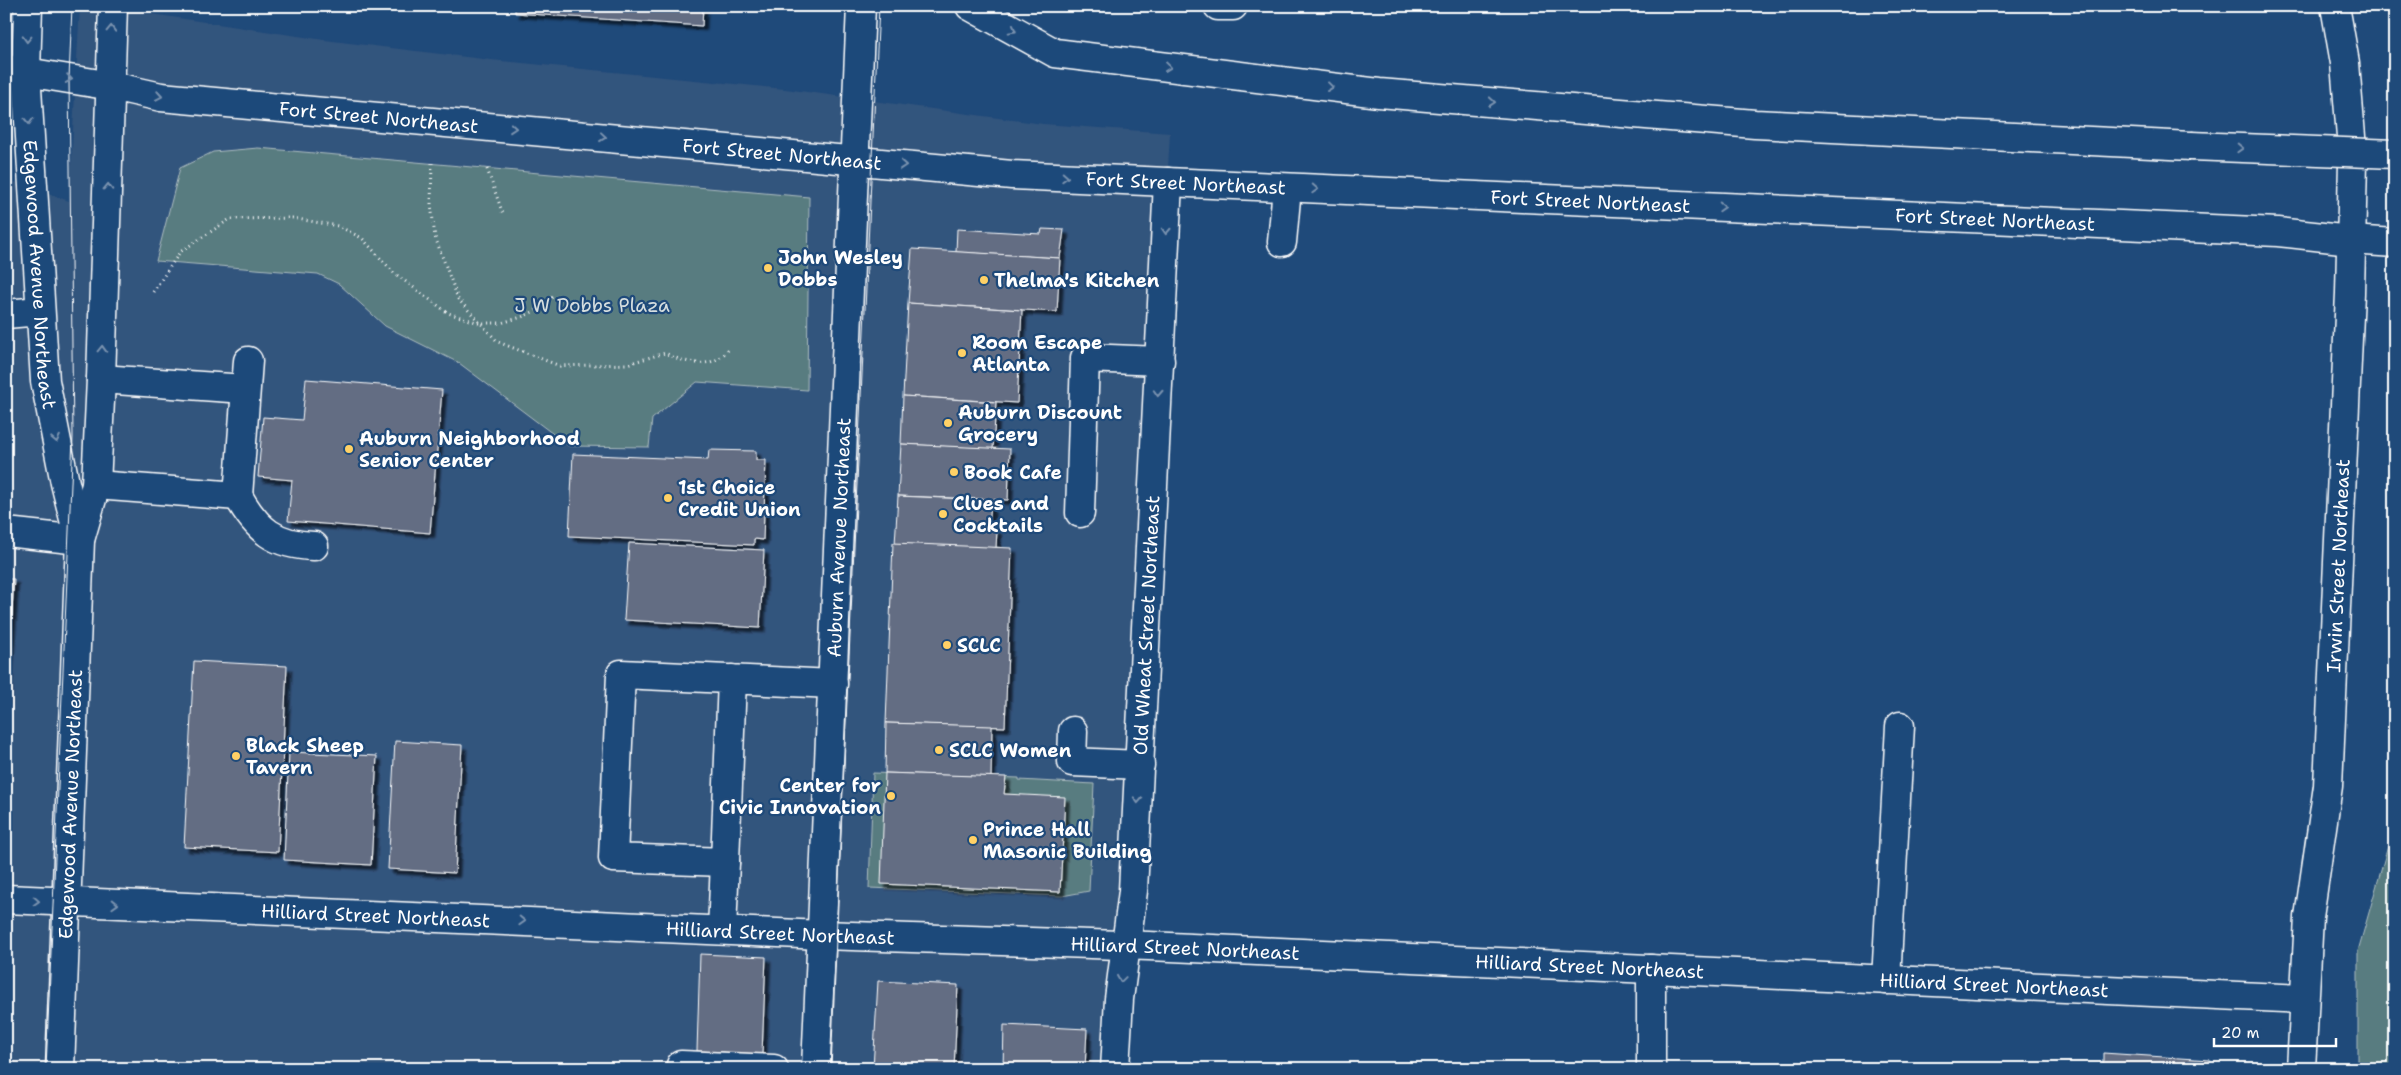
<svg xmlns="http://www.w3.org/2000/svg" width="2401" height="1075" font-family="'Shantell Sans',sans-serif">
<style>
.built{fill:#33547d}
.green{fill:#597b80;stroke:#acbdc0}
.building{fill:#636d83;stroke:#fff;filter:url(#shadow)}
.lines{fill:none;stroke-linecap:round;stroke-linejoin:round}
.minor-casing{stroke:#fff;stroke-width:31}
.major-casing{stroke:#fff;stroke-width:31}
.highway-casing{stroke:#fff;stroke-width:31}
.path{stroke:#fff;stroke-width:3;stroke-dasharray:1 4;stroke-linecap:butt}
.minor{stroke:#1f4a7a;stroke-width:28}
.major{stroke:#1f4a7a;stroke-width:28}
.highway{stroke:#1f4a7a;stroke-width:28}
.tram{stroke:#fff;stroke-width:1}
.highway-bridge-casing{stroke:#fff;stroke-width:31;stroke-linecap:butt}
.highway-bridge{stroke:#1f4a7a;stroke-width:28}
.oneway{stroke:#7992af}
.poi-dot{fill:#ffd166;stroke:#1f4a7a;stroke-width:2}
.labels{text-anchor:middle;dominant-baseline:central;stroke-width:4.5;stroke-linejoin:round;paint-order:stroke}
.street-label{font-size:19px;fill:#fff;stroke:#1f4a7a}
.poi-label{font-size:19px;font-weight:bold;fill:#fff;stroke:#1f4a7a;text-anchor:start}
.park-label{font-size:19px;fill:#d6dedf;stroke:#1f4a7a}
</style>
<defs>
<filter id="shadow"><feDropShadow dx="4.5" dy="4.5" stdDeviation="1" flood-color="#0009"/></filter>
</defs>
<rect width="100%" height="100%" fill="#1f4a7a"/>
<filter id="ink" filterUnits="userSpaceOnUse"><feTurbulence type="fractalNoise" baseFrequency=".02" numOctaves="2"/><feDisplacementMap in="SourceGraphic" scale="10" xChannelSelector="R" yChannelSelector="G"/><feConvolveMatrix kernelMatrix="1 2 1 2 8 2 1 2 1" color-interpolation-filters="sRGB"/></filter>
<g filter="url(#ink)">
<!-- built -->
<polygon class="built" points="80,6 99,6 324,40 491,60 785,89 1043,124 1170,133 1157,361 1128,1069 6,1069 6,179 69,201"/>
<!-- green -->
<g class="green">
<polygon points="258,148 809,197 807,390 697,382 652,419 649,447 569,446 459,363 385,326 339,284 318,274 156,261 180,168 213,152"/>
<polygon points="2395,757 2395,1069 2358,1069 2358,951 2392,832"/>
<polygon points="873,773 1019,778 1019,780 1094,784 1089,891 1062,896 869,888"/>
</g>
<!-- building -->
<g class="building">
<polygon points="515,6 703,6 702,26 515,13"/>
<polygon points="957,229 1041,234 1042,229 1064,230 1060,258 956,252"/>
<polygon points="912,249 1060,258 1057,312 908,303"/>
<polygon points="908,303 1022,310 1017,403 903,396"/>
<polygon points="306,379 442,390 430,533 288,521 292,480 258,477 263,417 302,420"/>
<polygon points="903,396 996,402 993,449 901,444"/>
<polygon points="901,444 1010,449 1008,500 898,496"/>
<polygon points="709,450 756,451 756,460 766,460 763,540 754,539 754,545 569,536 573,454 708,460"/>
<polygon points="898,496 991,500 989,529 997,530 996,548 895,544"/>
<polygon points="629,543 764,550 760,628 624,620"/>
<polygon points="893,543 1012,548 1005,727 886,723"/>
<polygon points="6,579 14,579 6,701"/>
<polygon points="194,661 287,666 278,852 184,847"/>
<polygon points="886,723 992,726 991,777 885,773"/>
<polygon points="395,741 462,745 455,873 388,869"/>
<polygon points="289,752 377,756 371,865 284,860"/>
<polygon points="885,773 1006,777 1004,794 1065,797 1060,892 881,884"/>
<polygon points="700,954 766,957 762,1054 697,1051"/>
<polygon points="878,981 958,985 954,1069 873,1069"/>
<polygon points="1004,1025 1087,1029 1085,1069 1003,1069"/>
<polygon points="2103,1053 2210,1060 2209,1069 2103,1069"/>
</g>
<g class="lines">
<!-- minor casing -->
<g class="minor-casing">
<g id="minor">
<path id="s1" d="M26,72L112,86L161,97L1012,175L2278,232L2351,240"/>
<polyline points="1282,242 1287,188"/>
<polyline points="6,314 40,311"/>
<polyline points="101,379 245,389"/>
<polyline points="96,485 238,496 248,361"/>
<path d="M238,496C257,530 275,545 314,546"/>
<polyline points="1080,513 1085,358 1160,361"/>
<polyline points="6,532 80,540"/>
<polyline points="732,679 725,862 613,858 621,674 833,684"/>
<polyline points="1073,731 1072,762 1140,765"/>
<path id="s2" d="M6,899L822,935L1149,946L2304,999"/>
<polyline points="722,930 725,862"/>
<polyline points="1651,969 1651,1069"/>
<polyline points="1886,980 1900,726"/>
<polyline points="681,1065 774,1069"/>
<path id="s3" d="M816,1069L861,6"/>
<path id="s4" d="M1115,1069L1119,999L1133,891L1168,182"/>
<path id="s5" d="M2301,1069L2309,917L2328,786L2350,293L2353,161L2345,63L2335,6"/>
</g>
</g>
<!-- major casing -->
<g class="major-casing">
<g id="major">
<path id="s6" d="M28,6L26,72L45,381L65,483L79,539"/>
<path id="s7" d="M60,1069L80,540L96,485L101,379L113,6"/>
</g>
</g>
<!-- highway casing -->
<g class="highway-casing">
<g id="highway">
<polyline points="970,6 1055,53 1379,93 1755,124 2191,146"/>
<polyline points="1218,6 1233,6"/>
<polyline points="6,69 26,72"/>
<polyline points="2351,240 2395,243"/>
</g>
</g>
<!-- path -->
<g class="path">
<path d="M432,163L431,204L435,237L458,299L498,342L560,366L627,364L665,353C685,363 711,371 728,350"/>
<polyline points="487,169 503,214"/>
<polyline points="153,292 180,252 230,219 292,218 338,226 362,238 394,273 448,313 479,323 501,323 522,317 535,311 555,295"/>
</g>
<!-- minor -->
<use href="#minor" class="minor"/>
<!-- major -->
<use href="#major" class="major"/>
<!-- highway -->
<use href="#highway" class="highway"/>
<!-- tram -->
<g class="tram">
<polyline points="46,1069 73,437 69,79 72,6"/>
<polyline points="830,1069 879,6"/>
</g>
<!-- highway-bridge casing -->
<g class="highway-bridge-casing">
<polyline id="highway-bridge" points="2191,146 2395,154"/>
</g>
<!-- highway-bridge -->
<use href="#highway-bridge" class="highway-bridge"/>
</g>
<!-- one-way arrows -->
<defs><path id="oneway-chevron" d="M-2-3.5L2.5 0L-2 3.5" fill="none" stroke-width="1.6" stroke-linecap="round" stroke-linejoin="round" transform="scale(1.25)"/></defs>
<g class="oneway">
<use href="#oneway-chevron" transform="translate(111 29) rotate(-88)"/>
<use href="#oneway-chevron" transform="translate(1013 30) rotate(29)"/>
<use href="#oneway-chevron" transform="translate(27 39) rotate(92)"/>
<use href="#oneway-chevron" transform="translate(1168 67) rotate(7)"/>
<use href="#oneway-chevron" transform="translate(69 79) rotate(9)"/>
<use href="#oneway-chevron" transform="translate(1330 87) rotate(7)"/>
<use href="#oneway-chevron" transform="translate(159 96) rotate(10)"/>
<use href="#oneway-chevron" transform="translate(1492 102) rotate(5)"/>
<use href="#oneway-chevron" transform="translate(29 121) rotate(87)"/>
<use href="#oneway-chevron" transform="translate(513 128) rotate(5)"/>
<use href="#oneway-chevron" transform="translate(603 137) rotate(6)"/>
<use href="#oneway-chevron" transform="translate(2240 148) rotate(2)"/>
<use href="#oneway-chevron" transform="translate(903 165) rotate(5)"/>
<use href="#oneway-chevron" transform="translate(1065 177) rotate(3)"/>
<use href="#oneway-chevron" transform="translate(108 187) rotate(-88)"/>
<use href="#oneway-chevron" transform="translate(1315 189) rotate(3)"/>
<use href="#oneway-chevron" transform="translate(1722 207) rotate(3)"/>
<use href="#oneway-chevron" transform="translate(1166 231) rotate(93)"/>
<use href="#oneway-chevron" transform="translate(102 349) rotate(-88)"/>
<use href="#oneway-chevron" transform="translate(1158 393) rotate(93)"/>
<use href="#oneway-chevron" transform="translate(56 439) rotate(79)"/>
<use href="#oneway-chevron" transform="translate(1138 800) rotate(93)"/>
<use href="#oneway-chevron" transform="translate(36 901) rotate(3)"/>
<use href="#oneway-chevron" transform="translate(115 904) rotate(2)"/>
<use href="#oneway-chevron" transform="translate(522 921) rotate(2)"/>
<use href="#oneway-chevron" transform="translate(1121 979) rotate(98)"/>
</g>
</g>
<!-- markers -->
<g class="poi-dot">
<circle cx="768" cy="268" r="5"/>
<circle cx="984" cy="280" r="5"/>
<circle cx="962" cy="353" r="5"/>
<circle cx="948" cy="423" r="5"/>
<circle cx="349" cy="449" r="5"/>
<circle cx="954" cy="472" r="5"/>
<circle cx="668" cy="498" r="5"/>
<circle cx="943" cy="514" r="5"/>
<circle cx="947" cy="645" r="5"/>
<circle cx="939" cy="750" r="5"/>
<circle cx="236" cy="756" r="5"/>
<circle cx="891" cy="796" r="5"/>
<circle cx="973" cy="840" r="5"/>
</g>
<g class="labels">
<!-- street labels -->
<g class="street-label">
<text stroke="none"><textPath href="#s1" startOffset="356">Fort Street Northeast</textPath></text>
<text stroke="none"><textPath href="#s1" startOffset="761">Fort Street Northeast</textPath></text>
<text stroke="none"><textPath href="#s1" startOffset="1166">Fort Street Northeast</textPath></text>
<text stroke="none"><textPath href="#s1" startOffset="1571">Fort Street Northeast</textPath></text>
<text stroke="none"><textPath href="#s1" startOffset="1976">Fort Street Northeast</textPath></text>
<text stroke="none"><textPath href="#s6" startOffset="269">Edgewood Avenue Northeast</textPath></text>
<text stroke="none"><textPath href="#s3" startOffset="532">Auburn Avenue Northeast</textPath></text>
<text stroke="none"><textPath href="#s5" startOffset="505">Irwin Street Northeast</textPath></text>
<text stroke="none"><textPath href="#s4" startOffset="445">Old Wheat Street Northeast</textPath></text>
<text stroke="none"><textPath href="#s7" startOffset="265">Edgewood Avenue Northeast</textPath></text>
<text stroke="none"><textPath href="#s2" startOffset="370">Hilliard Street Northeast</textPath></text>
<text stroke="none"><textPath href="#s2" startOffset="775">Hilliard Street Northeast</textPath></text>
<text stroke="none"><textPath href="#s2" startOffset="1180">Hilliard Street Northeast</textPath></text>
<text stroke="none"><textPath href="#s2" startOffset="1585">Hilliard Street Northeast</textPath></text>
<text stroke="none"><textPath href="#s2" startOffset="1990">Hilliard Street Northeast</textPath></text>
</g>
<!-- poi labels -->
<g class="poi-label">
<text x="778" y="257">John Wesley<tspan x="778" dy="22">Dobbs</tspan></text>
<text x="994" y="280">Thelma's Kitchen</text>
<text x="972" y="342">Room Escape<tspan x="972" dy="22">Atlanta</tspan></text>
<text x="958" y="412">Auburn Discount<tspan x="958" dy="22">Grocery</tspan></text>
<text x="359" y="438">Auburn Neighborhood<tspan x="359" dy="22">Senior Center</tspan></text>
<text x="964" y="472">Book Cafe</text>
<text x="678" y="487">1st Choice<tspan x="678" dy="22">Credit Union</tspan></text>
<text x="953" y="503">Clues and<tspan x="953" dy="22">Cocktails</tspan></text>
<text x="957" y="645">SCLC</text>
<text x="246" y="745">Black Sheep<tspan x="246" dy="22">Tavern</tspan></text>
<text x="949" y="750">SCLC Women</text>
<text x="881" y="785" text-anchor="end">Center for<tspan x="881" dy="22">Civic Innovation</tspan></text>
<text x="983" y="829">Prince Hall<tspan x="983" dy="22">Masonic Building</tspan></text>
</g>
<!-- park labels -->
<g class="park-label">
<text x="592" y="305">J W Dobbs Plaza</text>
</g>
</g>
<!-- margin -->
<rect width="2401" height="1075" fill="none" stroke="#1f4a7a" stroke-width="25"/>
<rect x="12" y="12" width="2376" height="1050" fill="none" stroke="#fff" stroke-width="2" filter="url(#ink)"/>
<!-- scale -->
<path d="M2214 1038v8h122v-8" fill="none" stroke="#ffffff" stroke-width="2.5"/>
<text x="2221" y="1038" font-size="15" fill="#ffffff" stroke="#1f4a7a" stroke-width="4" paint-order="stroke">20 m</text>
</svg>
